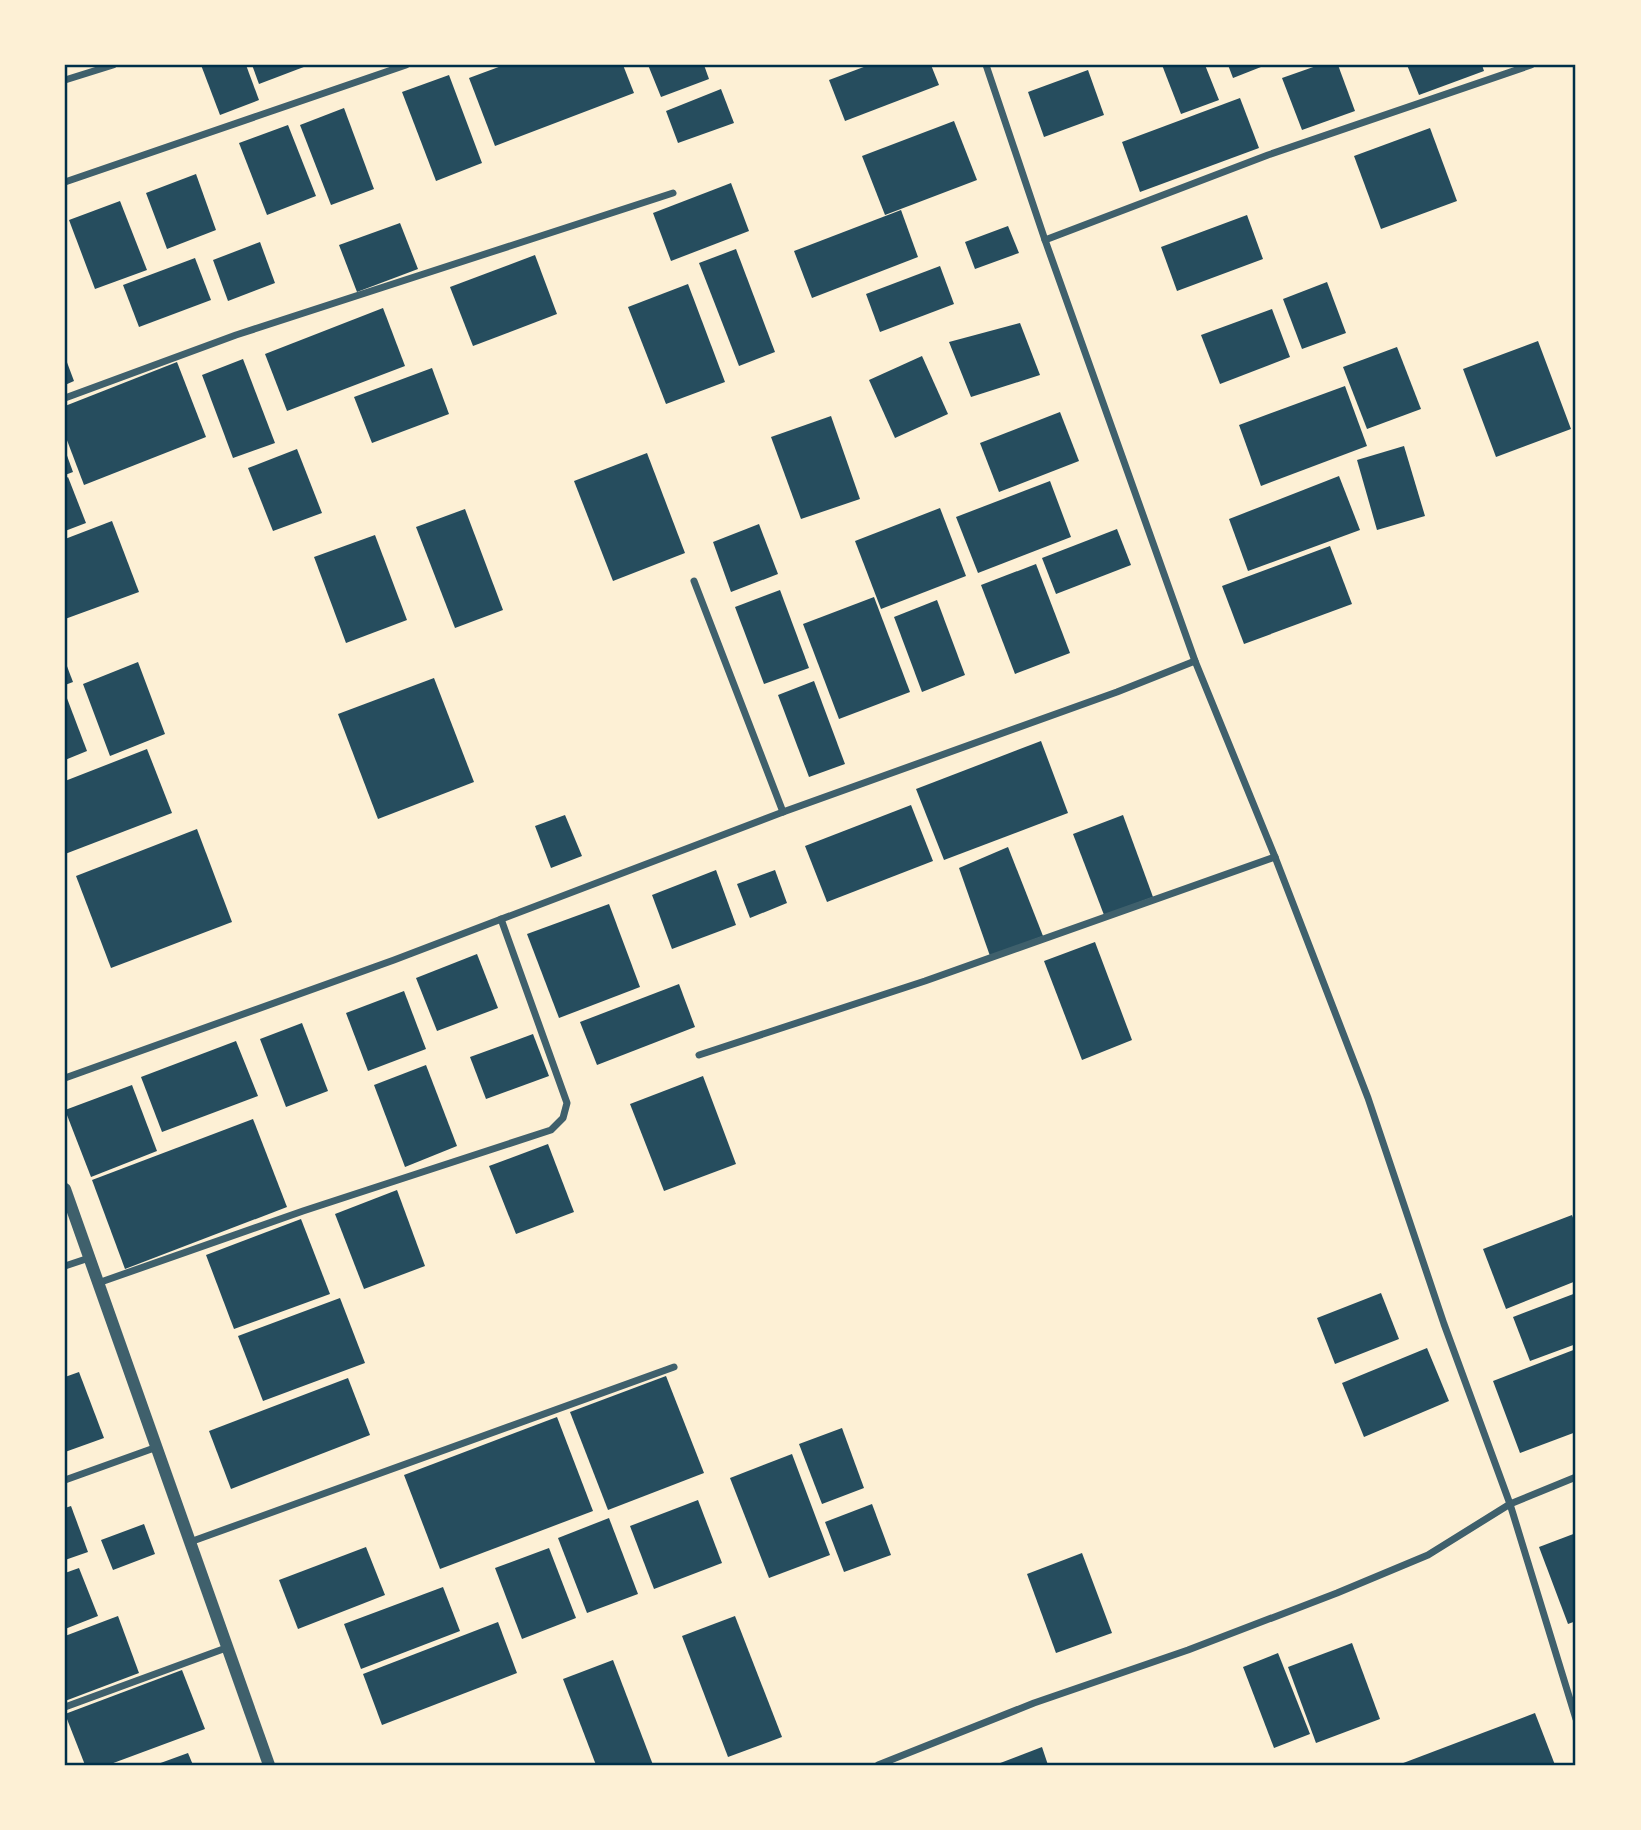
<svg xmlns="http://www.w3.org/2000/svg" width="1641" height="1830" font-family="Signika,sans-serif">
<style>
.building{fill:#264d5e}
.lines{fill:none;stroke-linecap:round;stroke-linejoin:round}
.minor{stroke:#3f606c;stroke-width:7}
.tertiary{stroke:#3f606c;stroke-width:12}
.neatline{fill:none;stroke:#003049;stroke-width:2.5}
</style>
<rect width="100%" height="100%" fill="#fdf0d5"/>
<!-- building -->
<g class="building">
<polygon points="201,65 246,65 259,100 220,115"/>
<polygon points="252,65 309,65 259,84"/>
<polygon points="504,65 623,65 634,93 495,146 469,78"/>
<polygon points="648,65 704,65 709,79 661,97"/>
<polygon points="869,65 931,65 939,85 845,121 829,80"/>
<polygon points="1162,65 1205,65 1219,100 1181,114"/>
<polygon points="1228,65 1266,65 1233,78"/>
<polygon points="1319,65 1338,65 1355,111 1302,130 1282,78"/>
<polygon points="1407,65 1482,65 1484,71 1419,95"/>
<polygon points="1088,70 1104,115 1044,137 1028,92"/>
<polygon points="449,75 482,163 436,181 402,92"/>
<polygon points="721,89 734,123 678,143 666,111"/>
<polygon points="1240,98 1259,148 1140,192 1122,142"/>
<polygon points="344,108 374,189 331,205 300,125"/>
<polygon points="954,121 977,180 885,215 862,156"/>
<polygon points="288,125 316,196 267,215 239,143"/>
<polygon points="1430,128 1457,201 1381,229 1354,156"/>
<polygon points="196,174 216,230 167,249 146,193"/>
<polygon points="731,183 749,231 671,261 653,213"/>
<polygon points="120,201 147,270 95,289 69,220"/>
<polygon points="901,210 918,257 812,298 794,251"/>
<polygon points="1247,215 1263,259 1177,291 1161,247"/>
<polygon points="400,223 418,269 357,292 339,245"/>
<polygon points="1008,226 1019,253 975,269 965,242"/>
<polygon points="260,242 275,283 228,301 213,260"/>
<polygon points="736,249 775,352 739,366 699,263"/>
<polygon points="535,255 557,314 473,346 450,287"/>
<polygon points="195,258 211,300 139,327 123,285"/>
<polygon points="940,266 954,304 880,332 866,294"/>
<polygon points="1327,282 1346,333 1302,349 1283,299"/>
<polygon points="688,284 725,382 666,404 628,307"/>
<polygon points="383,308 405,366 287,411 265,354"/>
<polygon points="1272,309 1290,357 1220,384 1201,335"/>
<polygon points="1020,323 1040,375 971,397 949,342"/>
<polygon points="1538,341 1571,429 1496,457 1463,369"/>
<polygon points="1397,347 1421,409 1367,429 1343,367"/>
<polygon points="922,356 948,414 895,438 869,380"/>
<polygon points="65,357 74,381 65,385"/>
<polygon points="243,359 275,443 233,458 202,375"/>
<polygon points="177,362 206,437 84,485 65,435 65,406"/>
<polygon points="432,368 449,414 372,443 354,397"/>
<polygon points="1345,386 1367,446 1261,486 1239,425"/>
<polygon points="1060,412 1079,461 999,492 980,443"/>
<polygon points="831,416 860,499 801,519 771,437"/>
<polygon points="1404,446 1425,516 1377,530 1357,460"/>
<polygon points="297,449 322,513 273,531 248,468"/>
<polygon points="65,450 73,472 65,475"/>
<polygon points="647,453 685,553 613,581 574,481"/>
<polygon points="1339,476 1360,530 1248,571 1229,519"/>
<polygon points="68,477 86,523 65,531 65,479"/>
<polygon points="1050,481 1071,537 978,573 956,517"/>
<polygon points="940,508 966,576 881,609 855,541"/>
<polygon points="465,509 503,610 455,628 416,527"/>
<polygon points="112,521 139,592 65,619 65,539"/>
<polygon points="759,524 778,574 731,592 713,542"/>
<polygon points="1117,529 1131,565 1056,594 1042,558"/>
<polygon points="375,535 407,620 346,643 314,557"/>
<polygon points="1330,546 1352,604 1244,644 1222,586"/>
<polygon points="1036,564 1070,653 1015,674 981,585"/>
<polygon points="780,590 809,668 764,684 735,607"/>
<polygon points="874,597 910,692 839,719 803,624"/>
<polygon points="937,600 965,675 922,692 894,617"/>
<polygon points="65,661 73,682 65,685"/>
<polygon points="138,662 165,734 110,756 83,684"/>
<polygon points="434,678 474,782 378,819 338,714"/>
<polygon points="814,681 845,764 809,777 778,695"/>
<polygon points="65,693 87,751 65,760"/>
<polygon points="1041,741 1068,813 944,860 916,789"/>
<polygon points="147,749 172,813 65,854 65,781"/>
<polygon points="911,805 933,861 827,902 805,846"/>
<polygon points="565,815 582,856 551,868 535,826"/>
<polygon points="1123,815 1153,897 1104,915 1073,834"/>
<polygon points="197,829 232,922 111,968 76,876"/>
<polygon points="1008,847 1043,936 990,956 959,868"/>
<polygon points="716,870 736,925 672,949 652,895"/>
<polygon points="775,870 787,903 750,918 737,884"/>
<polygon points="609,904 640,987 559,1018 527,934"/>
<polygon points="1095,942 1132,1040 1082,1060 1044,961"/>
<polygon points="477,954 498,1008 437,1031 416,978"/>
<polygon points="679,984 695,1027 597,1065 580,1022"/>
<polygon points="404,991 426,1049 368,1071 346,1013"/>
<polygon points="302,1023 328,1091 286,1107 260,1039"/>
<polygon points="533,1034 549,1076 486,1099 470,1057"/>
<polygon points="236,1041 258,1096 162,1132 141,1077"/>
<polygon points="426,1065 457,1146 405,1167 374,1085"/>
<polygon points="703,1076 736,1164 664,1191 630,1104"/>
<polygon points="132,1085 157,1151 91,1177 65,1110"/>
<polygon points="253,1119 287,1207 125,1269 92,1180"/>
<polygon points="548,1144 574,1212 516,1234 489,1166"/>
<polygon points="397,1190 425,1266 364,1289 335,1214"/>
<polygon points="1572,1215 1576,1226 1576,1281 1506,1309 1483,1249"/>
<polygon points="301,1219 330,1294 234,1329 206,1255"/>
<polygon points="1381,1293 1399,1339 1335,1364 1317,1318"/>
<polygon points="1576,1293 1576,1344 1530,1361 1513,1317"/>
<polygon points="340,1298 365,1363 263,1401 238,1336"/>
<polygon points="1427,1348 1449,1401 1364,1437 1342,1383"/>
<polygon points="1576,1349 1576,1432 1520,1453 1493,1381"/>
<polygon points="79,1372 104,1438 65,1452 65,1377"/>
<polygon points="666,1376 704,1473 608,1510 570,1412"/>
<polygon points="348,1378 370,1435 231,1489 209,1431"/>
<polygon points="557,1417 593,1511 440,1569 404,1475"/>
<polygon points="842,1428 864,1488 822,1504 799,1444"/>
<polygon points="792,1454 830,1555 769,1578 730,1478"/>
<polygon points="698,1500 722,1563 654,1589 630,1526"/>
<polygon points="872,1504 891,1555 844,1572 825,1522"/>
<polygon points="71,1506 88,1552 65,1560 65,1508"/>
<polygon points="609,1518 638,1594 587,1613 558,1538"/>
<polygon points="144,1524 155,1554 113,1570 101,1540"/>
<polygon points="1576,1533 1576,1621 1568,1624 1539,1547"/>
<polygon points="366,1547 385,1595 298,1629 279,1580"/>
<polygon points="549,1548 576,1618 522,1639 495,1568"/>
<polygon points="1082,1553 1112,1633 1056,1653 1027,1574"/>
<polygon points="79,1568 98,1616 65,1629 65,1573"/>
<polygon points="443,1587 460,1631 361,1669 344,1624"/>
<polygon points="118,1616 139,1673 65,1701 65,1636"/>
<polygon points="735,1616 782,1737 728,1757 682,1636"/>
<polygon points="498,1622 517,1673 382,1725 363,1674"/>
<polygon points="1352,1643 1380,1719 1316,1743 1288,1667"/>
<polygon points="1278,1653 1310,1734 1274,1748 1243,1667"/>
<polygon points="613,1660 653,1765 596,1765 563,1679"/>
<polygon points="182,1670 205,1729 108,1765 85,1765 65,1714"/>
<polygon points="1535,1713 1555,1765 1398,1765"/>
<polygon points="1042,1747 1048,1765 995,1765"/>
<polygon points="188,1753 193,1765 155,1765"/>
</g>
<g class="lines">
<!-- minor -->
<g class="minor">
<polyline points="986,65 1045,240 1195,661 1275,857 1368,1098 1444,1324 1510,1504 1576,1719"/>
<polyline points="65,80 113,65"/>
<polyline points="65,182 406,65"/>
<polyline points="1045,240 1268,155 1531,65"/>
<polyline points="65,398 236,335 673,193"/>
<polyline points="694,581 783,812"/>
<polyline points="699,1055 925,981 1275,857"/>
<polyline points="65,1078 394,960 783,812 1117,692 1195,661"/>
<polyline points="65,1266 89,1258"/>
<polyline points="98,1283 303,1211 551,1130 563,1118 567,1103 501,919"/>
<polyline points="65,1480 157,1447"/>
<polyline points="190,1542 674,1367"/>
<polyline points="65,1707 226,1648"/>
<polyline points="878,1765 1034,1703 1188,1650 1337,1593 1428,1555 1510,1504 1576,1477"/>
</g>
<!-- tertiary -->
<polyline class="tertiary" points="65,1189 269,1765"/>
</g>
<!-- border -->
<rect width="1641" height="1830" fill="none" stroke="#fdf0d5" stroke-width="133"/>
<rect x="66" y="66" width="1508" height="1698" class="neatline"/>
</svg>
